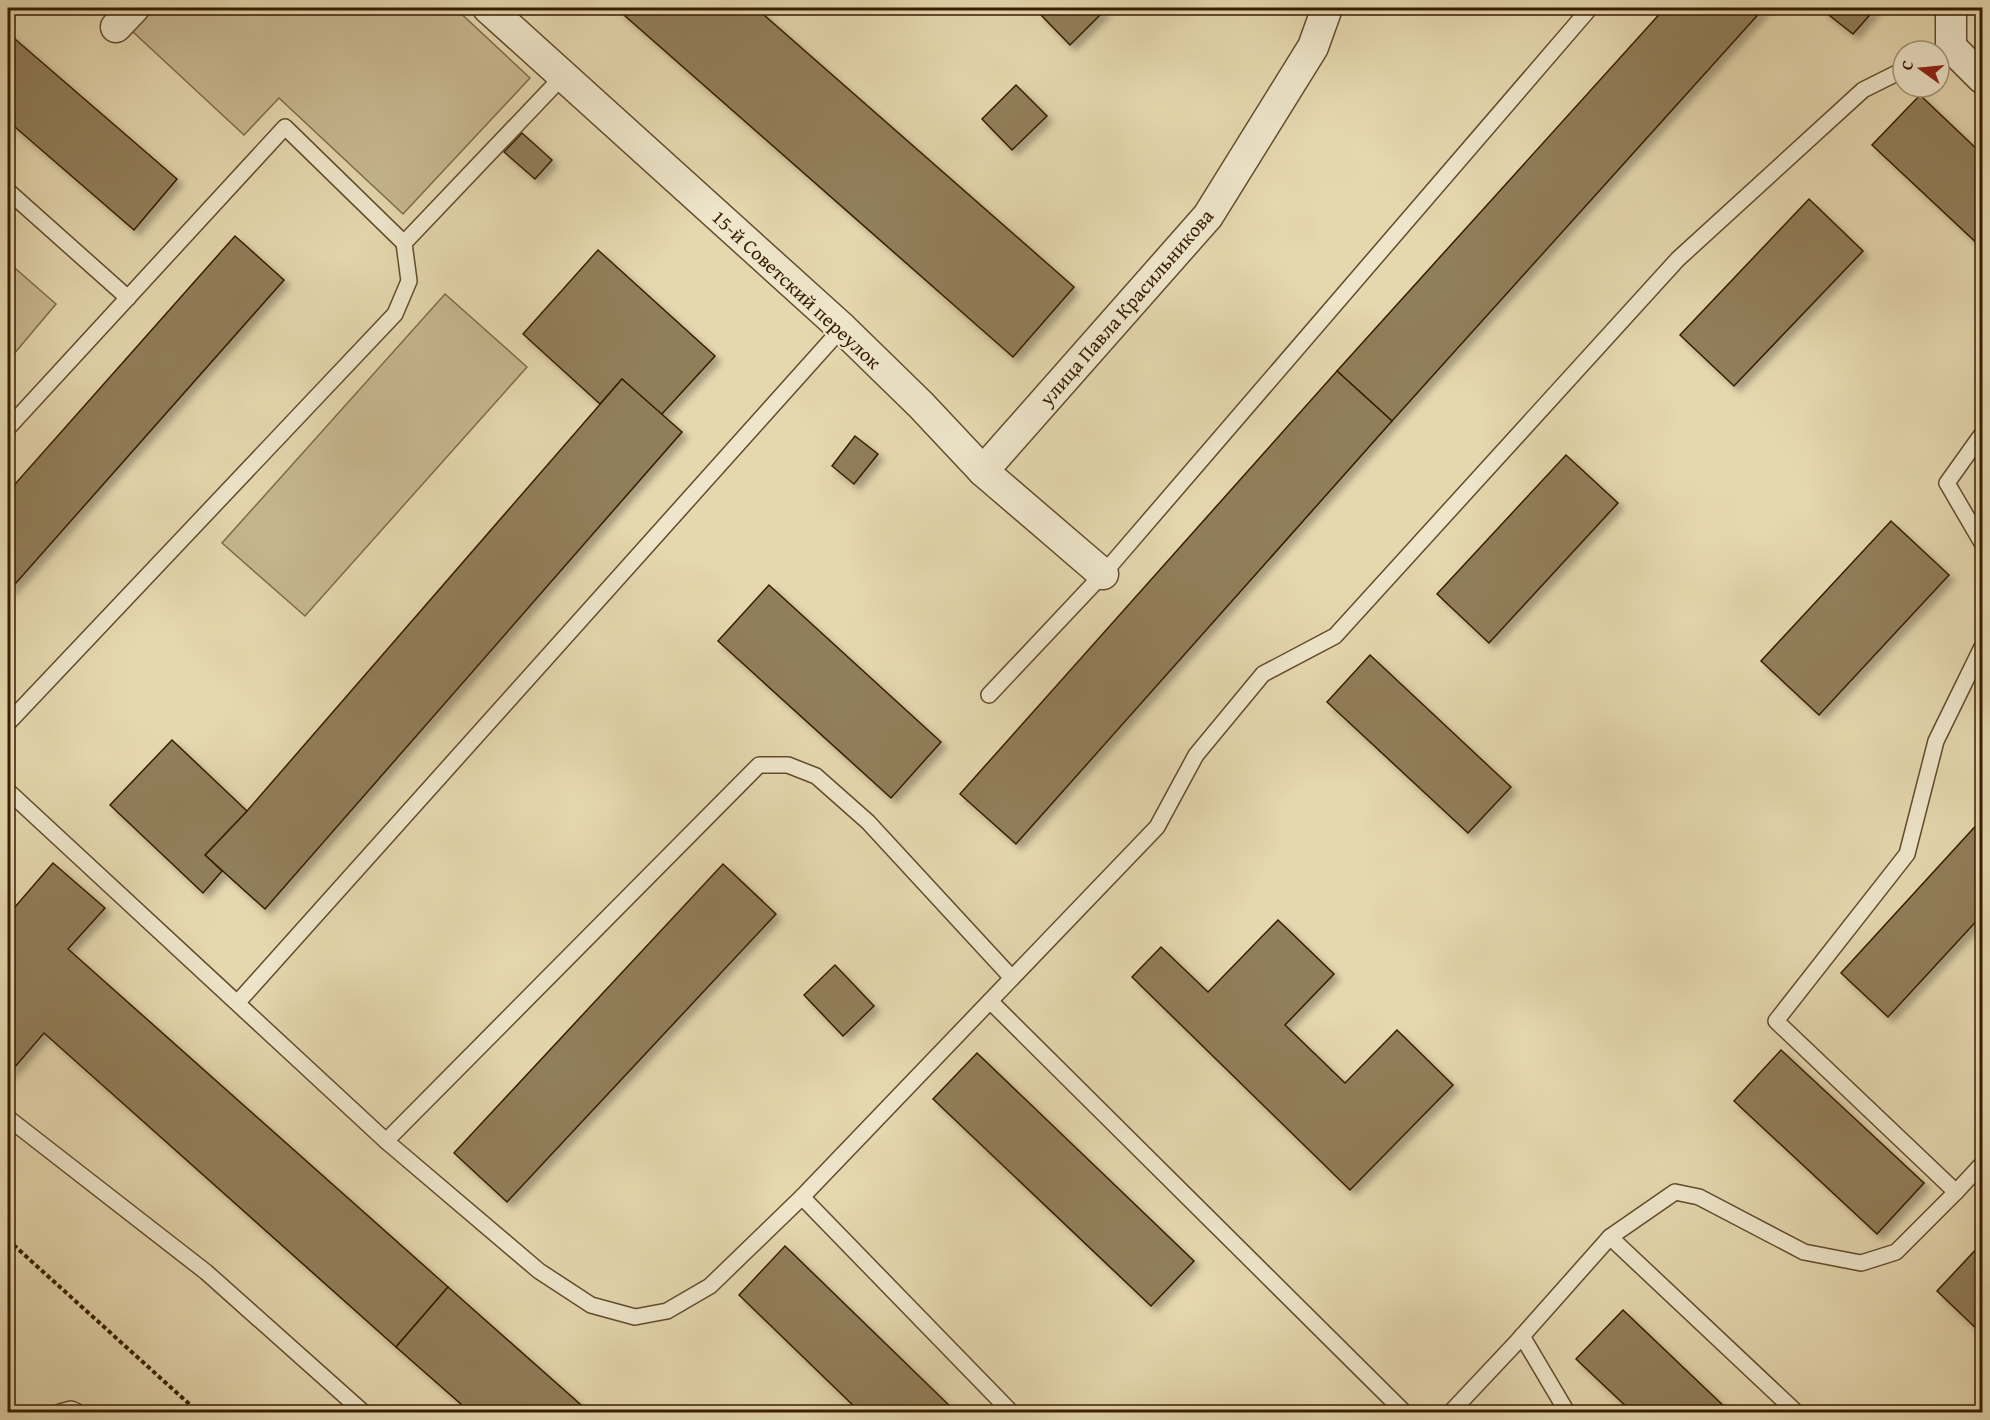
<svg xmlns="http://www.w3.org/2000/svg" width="1990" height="1420" font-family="'Gentium Book Plus',serif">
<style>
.green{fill:#c7b790;stroke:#7f6a48;stroke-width:1.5}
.building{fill:#917e5a;stroke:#371d00;stroke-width:1.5;filter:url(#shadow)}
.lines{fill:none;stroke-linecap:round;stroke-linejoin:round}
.lane-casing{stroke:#624c2c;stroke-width:18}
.street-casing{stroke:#624c2c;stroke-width:33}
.path{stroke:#371d00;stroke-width:4;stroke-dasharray:4.5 3;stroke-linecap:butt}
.lane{stroke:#eee5ca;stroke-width:15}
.street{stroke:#eee5ca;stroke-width:30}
.labels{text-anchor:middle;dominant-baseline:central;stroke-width:4.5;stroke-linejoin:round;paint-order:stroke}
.street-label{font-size:20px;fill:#371d00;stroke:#eee5ca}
</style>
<defs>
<filter id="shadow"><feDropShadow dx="5.5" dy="5.5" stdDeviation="3" flood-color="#0004"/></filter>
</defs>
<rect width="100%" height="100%" fill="#e5d7ae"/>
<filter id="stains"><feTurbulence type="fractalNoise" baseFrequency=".00333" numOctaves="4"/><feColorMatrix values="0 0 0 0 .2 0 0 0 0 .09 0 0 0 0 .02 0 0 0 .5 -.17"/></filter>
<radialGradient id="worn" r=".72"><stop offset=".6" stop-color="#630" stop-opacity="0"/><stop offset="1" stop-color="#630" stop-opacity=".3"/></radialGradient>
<!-- green -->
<g class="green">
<polygon points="154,8 455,8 530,78 403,214 279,98 244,135 132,31"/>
<polygon points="8,262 56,304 8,361"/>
<polygon points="445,294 527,367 305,616 222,543"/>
</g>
<!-- building -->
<g class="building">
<polygon points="616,8 756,8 1074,287 1013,357"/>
<polygon points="1047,8 1102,8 1105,10 1070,45 1040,14"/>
<polygon points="1665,8 1764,8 1392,421 1337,371"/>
<polygon points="1820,8 1876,8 1853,34"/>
<polygon points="8,33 177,179 134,230 8,121"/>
<polygon points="1016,85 1047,116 1012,150 982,119"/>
<polygon points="1920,95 1982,154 1982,248 1872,145"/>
<polygon points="522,133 552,160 535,179 504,152"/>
<polygon points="1809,199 1863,251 1734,386 1680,335"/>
<polygon points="235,236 284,280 8,592 8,492"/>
<polygon points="598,250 715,356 661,415 622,379 600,404 523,334"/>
<polygon points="1337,371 1392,421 1016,844 960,794"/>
<polygon points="622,379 682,432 265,909 205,855 247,811"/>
<polygon points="855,436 878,454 854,484 832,466"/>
<polygon points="1566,455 1618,503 1489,643 1437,594"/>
<polygon points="1891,521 1949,575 1819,715 1761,661"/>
<polygon points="769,585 941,742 891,798 718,641"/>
<polygon points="1370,655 1511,787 1468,833 1327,702"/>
<polygon points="172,740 247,811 205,855 222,871 203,893 110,805"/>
<polygon points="1982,819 1982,915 1888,1017 1841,973"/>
<polygon points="53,863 105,908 68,949 448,1287 396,1347 44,1033 8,1075 8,915"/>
<polygon points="723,864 776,914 507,1202 454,1153"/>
<polygon points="1278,920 1334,974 1285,1025 1345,1083 1397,1030 1453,1085 1350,1190 1132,977 1161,947 1208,992"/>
<polygon points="835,965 874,1006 843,1036 804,995"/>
<polygon points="1781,1050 1924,1183 1877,1234 1734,1101"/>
<polygon points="977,1053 1194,1261 1151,1306 933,1099"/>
<polygon points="1982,1243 1982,1334 1937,1291"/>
<polygon points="785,1246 956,1412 860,1412 739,1295"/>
<polygon points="448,1287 589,1412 470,1412 396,1347"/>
<polygon points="1623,1310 1730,1412 1632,1412 1576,1359"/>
</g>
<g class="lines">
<!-- lane casing -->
<g class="lane-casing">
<g id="lane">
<polyline points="8,191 128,298"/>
<polyline points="8,428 285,127 404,243"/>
<polyline points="1982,434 1947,483 1982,543"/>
<polyline points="1982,647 1936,741 1907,854 1776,1021 1956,1192 1982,1164"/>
<polyline points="989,695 1103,574 1590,8"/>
<polyline points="8,723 395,314 409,281 404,243 563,76"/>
<polyline points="8,791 386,1141 539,1271 591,1305 635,1317 667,1311 710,1286 802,1197 1157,827 1196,755 1263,674 1335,636 1678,259 1863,90 1903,70"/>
<polyline points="990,1001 1404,1412"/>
<polyline points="238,1002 842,328"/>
<polyline points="8,1118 206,1272 363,1412"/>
<polyline points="386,1141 759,765 788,765 816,776 868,822 1012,978"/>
<polyline points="802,1197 1011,1412"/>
<polyline points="1610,1237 1675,1192 1699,1197 1804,1252 1861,1263 1896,1252 1956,1192"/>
<polyline points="1522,1336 1567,1412"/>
<polyline points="60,1412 71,1409 78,1412"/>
<polyline points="1451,1412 1515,1344 1610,1237 1796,1412"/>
</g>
</g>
<!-- street casing -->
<g class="street-casing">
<g id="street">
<polyline points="488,8 842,328 921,405 983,471 1103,574"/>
<polyline points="1951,8 1951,47 1982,78"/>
<polyline points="116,27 134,8"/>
<polyline points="983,471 1208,216 1313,47 1327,8"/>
</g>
</g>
<!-- path -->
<polyline class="path" points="8,1240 198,1412"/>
<!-- lane -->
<use href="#lane" class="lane"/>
<!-- street -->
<use href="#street" class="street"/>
</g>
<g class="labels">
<!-- street labels -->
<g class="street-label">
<text transform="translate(797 289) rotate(43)">15-й Советский переулок</text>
<text transform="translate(1126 307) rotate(-49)">улица Павла Красильникова</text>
</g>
</g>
<!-- margin -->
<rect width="1990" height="1420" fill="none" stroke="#e5d7ae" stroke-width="30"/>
<rect x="9" y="9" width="1972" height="1402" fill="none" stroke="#371d00" stroke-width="3"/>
<rect x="15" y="15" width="1960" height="1390" fill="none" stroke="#371d00" stroke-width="1.5"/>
<!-- north arrow -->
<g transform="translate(1921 69) rotate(285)"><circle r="28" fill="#eee5ca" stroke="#a59579" stroke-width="1.5"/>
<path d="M0-4.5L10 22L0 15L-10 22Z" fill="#8f2418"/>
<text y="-9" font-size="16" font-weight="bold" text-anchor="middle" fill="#371d00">С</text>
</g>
<rect width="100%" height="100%" filter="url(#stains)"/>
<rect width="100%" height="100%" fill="url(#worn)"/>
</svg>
